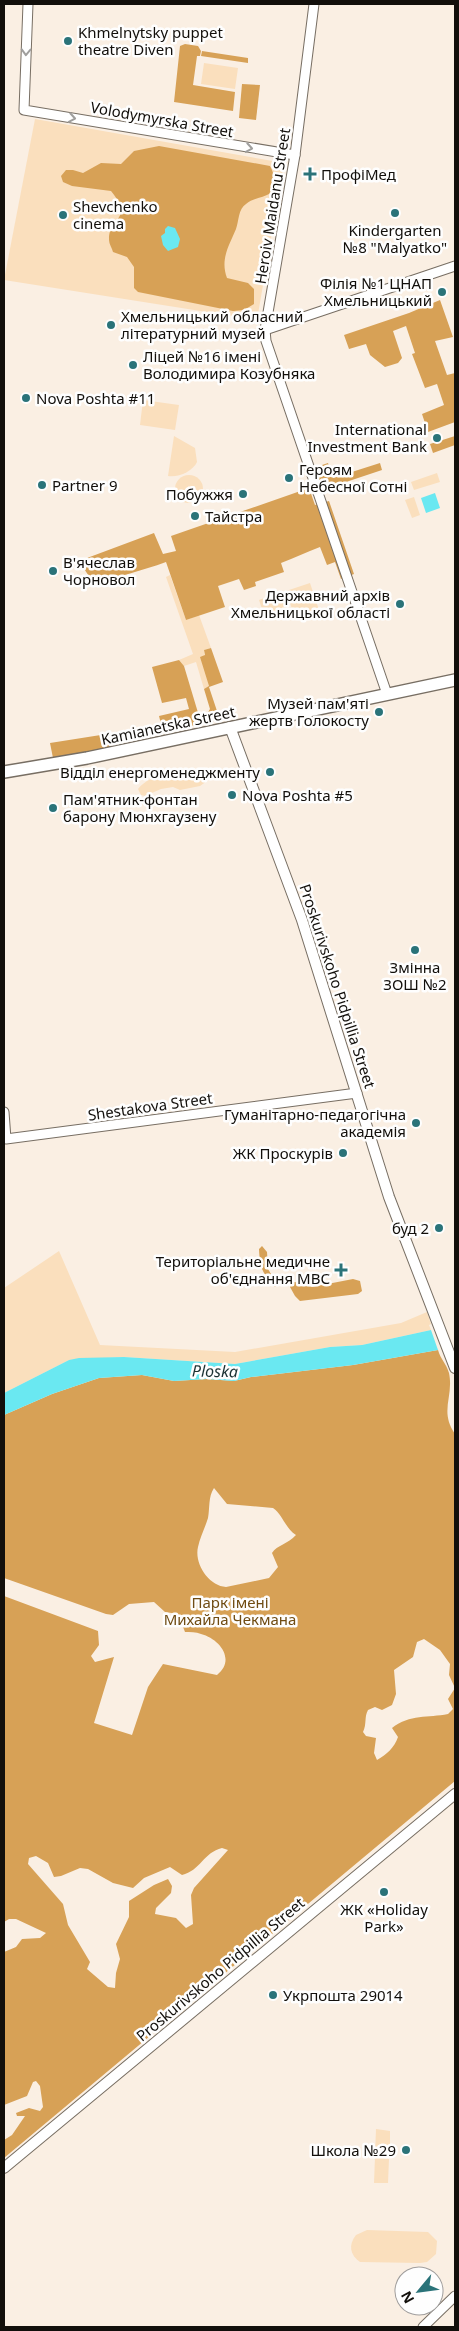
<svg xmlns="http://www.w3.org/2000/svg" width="459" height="2331" font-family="'Noto Sans',sans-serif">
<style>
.green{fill:#fadfbd}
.forest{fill:#d7a156;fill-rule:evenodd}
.water{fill:#6ae8f1}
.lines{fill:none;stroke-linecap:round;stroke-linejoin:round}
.tertiary-casing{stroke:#776e63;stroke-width:11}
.secondary-casing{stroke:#776e63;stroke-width:12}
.primary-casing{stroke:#776e63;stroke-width:14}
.tertiary{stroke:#fff;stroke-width:9}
.secondary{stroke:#fff;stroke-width:10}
.primary{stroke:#fff;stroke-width:11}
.oneway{stroke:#a09f9d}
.poi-dot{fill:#2a7379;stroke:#fefefe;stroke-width:2}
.labels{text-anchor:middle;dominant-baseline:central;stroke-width:5;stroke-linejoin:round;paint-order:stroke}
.poi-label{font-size:15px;fill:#120f0b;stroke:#fefefe;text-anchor:start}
.street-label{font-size:15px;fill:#120f0b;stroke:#fefefe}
.park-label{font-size:15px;fill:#704c13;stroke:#fefefe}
.water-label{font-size:16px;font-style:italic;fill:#1b3133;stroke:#fefefe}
</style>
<rect width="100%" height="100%" fill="#faefe3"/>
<!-- green -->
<g class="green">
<polygon points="204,63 238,68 235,89 201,84"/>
<polygon points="35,119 284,163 257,320 4,280"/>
<polygon points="143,400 179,405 175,430 140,425"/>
<path d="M174,436L195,448L197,462C193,471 178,478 168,476Z"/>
<polygon points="437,473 440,482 414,490 411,482"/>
<circle cx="189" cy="489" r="14"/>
<polygon points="414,497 420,515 412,518 405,500"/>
<polygon points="170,575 186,620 199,615 211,648 204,650 209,687 204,689 196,662 184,666 179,660 193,654 166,577"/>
<polygon points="310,583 319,610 295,618 286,591"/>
<polygon points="283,591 288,607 264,615 259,600"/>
<path d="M202,769L206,773L207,781L200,786L180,790L173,787L161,789L145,796L141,795L138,789C151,772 182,772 202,769Z"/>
<polygon points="59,1251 100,1345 235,1352 401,1323 427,1312 431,1324 429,1325 431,1330 362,1345 330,1347 235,1364 124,1357 69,1360 4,1393 4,1288"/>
<polygon points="376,2129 390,2131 390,2155 375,2155"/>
<polygon points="375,2157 389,2159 388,2183 374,2183"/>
<path d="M367,2230L428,2232L437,2241L436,2254L427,2262L420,2263L360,2262C350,2255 348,2245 356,2235Z"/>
</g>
<!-- forest -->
<g class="forest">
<polygon points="185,44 198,46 201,51 200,56 197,56 193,85 235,92 233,111 174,102 180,46"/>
<polygon points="202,51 248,58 248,63 201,56"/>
<polygon points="242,84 260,85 256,120 239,118"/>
<path d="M159,146L270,166C276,176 273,183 271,193C263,198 253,198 246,204C238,209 239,221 236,229C229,246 220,259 227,278L248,283L254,289V304L244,310L233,311L138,292L134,288V267L127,257L113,252C112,248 109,244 109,240C108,217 135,220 111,191L72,186L63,182L61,176L66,170H73L83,173L101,163L121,164L134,151Z"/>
<polygon points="440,300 453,337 435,341 447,375 455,373 455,422 428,432 422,414 444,405 437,384 425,388 412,354 415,353 406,326 393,331 402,358 398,363 385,367 370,355 366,344 349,349 344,335 409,313"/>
<polygon points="455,436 455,445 433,453 430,444"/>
<polygon points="328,463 333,478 380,463 382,470 325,489 323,484 319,485 313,468"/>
<path d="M309,488L315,505L329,501L354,574L341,579L335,562L327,565L320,547C306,552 295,558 281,563L284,572L255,582L256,586L244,590L239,579L218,586L225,607L186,620L166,562C142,571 118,576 94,584L79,561L154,533L163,554L176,551L171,536Z"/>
<polygon points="211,648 223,682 209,687 220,720 163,732 159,716 189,709 186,698 162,703 152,667 179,660 184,666 199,716 207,714 210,709 204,689 209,686 200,657 205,655 204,650"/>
<polygon points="107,734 110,748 53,758 50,743"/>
<path d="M262,1246L267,1252L268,1269L277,1284L275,1287C262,1272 260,1269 259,1249Z"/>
<polygon points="353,1279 360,1281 362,1291 358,1294 300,1301 295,1296 290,1287 291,1283 295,1282 312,1287"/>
<path d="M438,1350C441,1360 446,1363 449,1373C454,1397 439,1411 455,1434V1781L4,2158V2140L12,2135L25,2116H17L16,2113L29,2108L40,2111L43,2107L40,2086L36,2081L33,2082L27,2096L4,2105V1952L16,1947L22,1939L40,1938L46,1933L16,1919H9L4,1922V1596L98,1631L99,1645L91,1656L95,1662L114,1657L94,1723L132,1735L148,1687L163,1664L217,1675C236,1660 220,1639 201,1634C196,1632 190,1632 185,1632L178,1614L165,1612L154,1602L129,1604L113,1615L106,1614L4,1578V1415L52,1394L99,1378L142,1375L174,1381L207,1379L234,1381L251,1377L353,1365ZM214,1488L227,1504L273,1508C283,1515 285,1528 296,1535C288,1544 277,1545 272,1553L278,1567L269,1578L226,1587C209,1586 194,1564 198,1547C200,1537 205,1528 208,1518C210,1508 208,1497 214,1488ZM424,1639L440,1650L450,1664L449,1675L455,1688L448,1699L453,1709L448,1714C428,1718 410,1714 392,1728L398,1737C394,1748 387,1754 377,1760L374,1753L376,1738L366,1736L363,1732C367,1724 364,1717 368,1710L375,1707L382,1710L392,1705L396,1694L394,1670L413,1657L417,1642ZM222,1848L228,1850L194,1888L191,1895L193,1924L186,1928L176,1918L155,1914L156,1908L171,1893L172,1886L168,1879L154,1885L129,1901V1917L116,1944L120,1959L116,1973L115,1988L108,1987L87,1969L90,1962L68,1925L63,1904L28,1864L29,1858L36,1856L48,1863L54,1877L61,1876L80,1868L88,1869L113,1883L133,1888L144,1878L170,1867L182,1875C200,1871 204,1852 222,1848Z"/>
</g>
<!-- water -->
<g class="water">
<polygon points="168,226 175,228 180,239 178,247 168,251 163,245 161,236 165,233 165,229"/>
<polygon points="435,493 440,508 426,513 421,498"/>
<polygon points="431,1330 438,1350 353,1365 251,1377 234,1381 207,1379 174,1381 142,1375 99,1378 52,1394 4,1415 4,1393 69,1360 79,1358 124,1357 235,1364 330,1347 362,1345"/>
</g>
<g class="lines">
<!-- tertiary casing -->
<g class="tertiary-casing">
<g id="tertiary">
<polyline points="28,4 24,110 295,155"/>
<polyline points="314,4 295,155 265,330 266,341 387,694"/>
<polyline points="265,330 455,266"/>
<polyline points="4,1112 6,1139 357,1093"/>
<polyline points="423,2327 455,2296"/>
</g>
</g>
<!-- secondary casing -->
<g class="secondary-casing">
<g id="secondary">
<polyline points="230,727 302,920 389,1197 455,1368"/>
<polyline points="4,2168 455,1794"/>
</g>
</g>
<!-- primary casing -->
<g class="primary-casing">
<polyline id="primary" points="4,772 87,758 455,680"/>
</g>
<!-- tertiary -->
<use href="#tertiary" class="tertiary"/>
<!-- secondary -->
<use href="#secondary" class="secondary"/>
<!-- primary -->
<use href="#primary" class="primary"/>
</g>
<!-- one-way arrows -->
<defs><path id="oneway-chevron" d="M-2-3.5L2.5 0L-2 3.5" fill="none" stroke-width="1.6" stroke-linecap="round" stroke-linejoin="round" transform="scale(1.25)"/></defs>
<g class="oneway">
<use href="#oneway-chevron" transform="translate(26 52) rotate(92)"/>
<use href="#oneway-chevron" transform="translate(72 118) rotate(10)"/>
<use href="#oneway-chevron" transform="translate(249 148) rotate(10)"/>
</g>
<!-- markers -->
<g class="poi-dot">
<circle cx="68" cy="41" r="5"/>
<path d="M307.5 166.5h5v5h5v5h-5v5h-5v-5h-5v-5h5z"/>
<circle cx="395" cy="213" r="5"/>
<circle cx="63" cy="215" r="5"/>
<circle cx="442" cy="292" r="5"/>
<circle cx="111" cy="325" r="5"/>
<circle cx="133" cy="365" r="5"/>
<circle cx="26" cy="398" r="5"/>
<circle cx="437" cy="438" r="5"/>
<circle cx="289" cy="478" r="5"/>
<circle cx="42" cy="485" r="5"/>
<circle cx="243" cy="494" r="5"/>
<circle cx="195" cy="516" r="5"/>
<circle cx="53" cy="571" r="5"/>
<circle cx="400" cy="604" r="5"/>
<circle cx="379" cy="712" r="5"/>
<circle cx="270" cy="772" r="5"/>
<circle cx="232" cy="795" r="5"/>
<circle cx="53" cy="808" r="5"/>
<circle cx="415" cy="950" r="5"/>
<circle cx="416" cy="1123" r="5"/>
<circle cx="343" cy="1153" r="5"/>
<circle cx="439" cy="1228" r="5"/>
<path d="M338.5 1262.5h5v5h5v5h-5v5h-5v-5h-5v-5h5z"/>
<circle cx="384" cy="1892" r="5"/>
<circle cx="273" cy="1995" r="5"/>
<circle cx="406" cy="2150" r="5"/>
</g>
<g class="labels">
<!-- poi labels -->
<g class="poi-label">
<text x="78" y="32">Khmelnytsky puppet<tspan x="78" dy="17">theatre Diven</tspan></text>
<text x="321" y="174">ПрофіМед</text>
<text x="73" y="206">Shevchenko<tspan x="73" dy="17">cinema</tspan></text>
<text x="395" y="230" text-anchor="middle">Kindergarten<tspan x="395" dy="17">№8 "Malyatko"</tspan></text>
<text x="432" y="283" text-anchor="end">Філія №1 ЦНАП<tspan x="432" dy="17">Хмельницький</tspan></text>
<text x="121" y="316">Хмельницький обласний<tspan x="121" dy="17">літературний музей</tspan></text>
<text x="143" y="356">Ліцей №16 імені<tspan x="143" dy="17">Володимира Козубняка</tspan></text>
<text x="36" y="398">Nova Poshta #11</text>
<text x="427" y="429" text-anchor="end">International<tspan x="427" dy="17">Investment Bank</tspan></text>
<text x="299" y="469">Героям<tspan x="299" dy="17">Небесної Сотні</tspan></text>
<text x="52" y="485">Partner 9</text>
<text x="233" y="494" text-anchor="end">Побужжя</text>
<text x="205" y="516">Тайстра</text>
<text x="63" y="562">В'ячеслав<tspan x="63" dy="17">Чорновол</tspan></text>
<text x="390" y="595" text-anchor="end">Державний архів<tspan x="390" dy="17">Хмельницької області</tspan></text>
<text x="369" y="703" text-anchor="end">Музей пам'яті<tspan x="369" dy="17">жертв Голокосту</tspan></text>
<text x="260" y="772" text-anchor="end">Відділ енергоменеджменту</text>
<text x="242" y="795">Nova Poshta #5</text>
<text x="63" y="799">Пам'ятник-фонтан<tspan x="63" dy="17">барону Мюнхгаузену</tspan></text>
<text x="415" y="967" text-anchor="middle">Змінна<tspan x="415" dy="17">ЗОШ №2</tspan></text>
<text x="406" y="1114" text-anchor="end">Гуманітарно-педагогічна<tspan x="406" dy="17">академія</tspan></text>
<text x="333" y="1153" text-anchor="end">ЖК Проскурів</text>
<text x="429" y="1228" text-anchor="end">буд 2</text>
<text x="330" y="1261" text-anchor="end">Територіальне медичне<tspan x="330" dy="17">об'єднання МВС</tspan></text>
<text x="384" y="1909" text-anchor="middle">ЖК «Holiday<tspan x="384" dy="17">Park»</tspan></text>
<text x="283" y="1995">Укрпошта 29014</text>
<text x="396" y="2150" text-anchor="end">Школа №29</text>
</g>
<!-- street labels -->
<g class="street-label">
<text transform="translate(162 119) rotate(10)">Volodymyrska Street</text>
<text transform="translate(272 206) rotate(-81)">Heroiv Maidanu Street</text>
<text transform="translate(168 725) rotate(-12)">Kamianetska Street</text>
<text transform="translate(338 986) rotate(72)">Proskurivskoho Pidpillia Street</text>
<text transform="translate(150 1106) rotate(-8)">Shestakova Street</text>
<text transform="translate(220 1969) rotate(-40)">Proskurivskoho Pidpillia Street</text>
</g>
<!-- park labels -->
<g class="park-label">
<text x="230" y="1602">Парк імені<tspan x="230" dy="17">Михайла Чекмана</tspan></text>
</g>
<!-- water labels -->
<g class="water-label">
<text transform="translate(215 1371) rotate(1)">Ploska</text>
</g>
</g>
<!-- border -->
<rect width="459" height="2331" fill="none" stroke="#120f0b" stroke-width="10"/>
<!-- north arrow -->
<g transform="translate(419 2291) rotate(241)"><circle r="24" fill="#fefefe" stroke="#a09e9d"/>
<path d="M0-4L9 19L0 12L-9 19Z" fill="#2a7379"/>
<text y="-8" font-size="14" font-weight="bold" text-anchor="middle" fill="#120f0b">N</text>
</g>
</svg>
